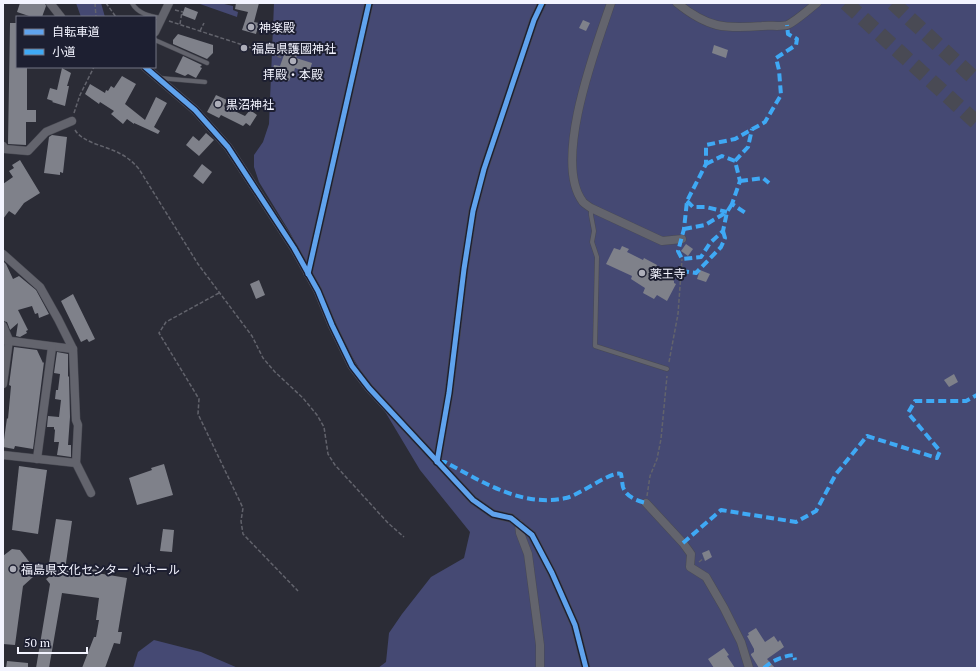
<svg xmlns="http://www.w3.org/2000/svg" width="980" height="671" font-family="'PT Serif','Noto Sans JP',serif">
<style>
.green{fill:#454973}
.building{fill:#7f818a}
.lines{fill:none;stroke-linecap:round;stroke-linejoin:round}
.highway-tunnel{stroke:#494a54;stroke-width:15;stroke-dasharray:15 8;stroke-linecap:butt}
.lane-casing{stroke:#494a53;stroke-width:5}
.street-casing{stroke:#494a53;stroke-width:9}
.path{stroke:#62636c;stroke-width:1.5;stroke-dasharray:4 2;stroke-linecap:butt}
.lane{stroke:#63646d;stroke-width:4}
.street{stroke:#63646d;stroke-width:8}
.quiet{stroke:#3fa9f5;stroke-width:4;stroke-dasharray:8 4;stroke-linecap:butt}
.cycleway-casing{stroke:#1d1f31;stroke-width:8}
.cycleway{stroke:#60a3ed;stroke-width:5}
.poi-dot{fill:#adaeb9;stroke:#1d1f31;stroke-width:1.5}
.labels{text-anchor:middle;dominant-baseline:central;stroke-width:4;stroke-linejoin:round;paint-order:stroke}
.poi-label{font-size:12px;fill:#f3f4ff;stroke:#1d1f31;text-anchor:start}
</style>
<rect width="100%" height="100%" fill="#2b2c36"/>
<!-- green -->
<g class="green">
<polygon points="76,3 101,3 105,17 81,17"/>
<polygon points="201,3 220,3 233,6 233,10 238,12 237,17 200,4"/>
<polygon points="274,3 977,3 977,384 976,387 977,390 977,668 378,668 386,662 389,633 402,614 431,577 464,558 470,532 420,470 347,348 320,288 289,231 259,182 254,167 254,155 263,142 269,124"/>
<polygon points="154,640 201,652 238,668 133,668 138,652"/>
</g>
<!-- building -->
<g class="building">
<polygon points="20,3 45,3 46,6 42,17 32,17 17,12"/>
<polygon points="236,3 259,3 254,22 259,23 256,34 242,30 248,12 235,9"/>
<polygon points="185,7 198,12 195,20 182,15"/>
<polygon points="583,20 590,23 586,31 579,28"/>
<polygon points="10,23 17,23 17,67 27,67 27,110 36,110 36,122 26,122 26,145 8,144"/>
<polygon points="178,34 213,45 213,53 207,59 173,44 173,40"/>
<polygon points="283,42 300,48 296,58 312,63 309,73 295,68 294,72 293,71 289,81 271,75 274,65 280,66 285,52 280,50"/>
<polygon points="714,45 728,50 726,58 712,53"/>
<polygon points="183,56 202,65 200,67 202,68 196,78 188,74 185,76 175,72"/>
<polygon points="62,68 71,73 67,86 69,86 65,106 52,102 53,101 47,99 50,88 57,90"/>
<polygon points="122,76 136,84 125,104 145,120 156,97 167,103 154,127 160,131 158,134 134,123 134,124 127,119 123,124 111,114 114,111 100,102 99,104 85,94 90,84 105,93 106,90 108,91 111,86 114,88"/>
<polygon points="216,95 227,100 224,106 245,116 250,110 257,115 250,126 246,123 243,126 221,115 219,118 207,112"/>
<polygon points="206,133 214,140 199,156 186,145 193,136 199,141"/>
<polygon points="52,135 67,137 63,173 60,172 60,175 44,173 49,137"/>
<polygon points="20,160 40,193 24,203 15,215 9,211 3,219 3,184 13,177 9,171 14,168 12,165"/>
<polygon points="202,164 212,172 203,184 193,176"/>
<polygon points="686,244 693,249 688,256 681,251"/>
<polygon points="622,246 629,249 627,252 643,260 644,258 657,265 655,269 673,279 673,280 674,281 674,283 676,284 667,301 657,295 654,299 643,293 645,288 631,279 632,276 606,264 614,248 620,250"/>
<polygon points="3,261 6,264 13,279 19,276 36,290 49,314 39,318 38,313 35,314 32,306 18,310 28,330 26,331 27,333 20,337 16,336 18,323 10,330 7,322 3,321"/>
<polygon points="700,270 710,274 706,282 697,279"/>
<polygon points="259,280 265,295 256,299 250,284"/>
<polygon points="73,294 95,339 89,342 87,339 81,342 61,301"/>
<polygon points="14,347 37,350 43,363 44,362 33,449 15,446 14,449 3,447 7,418 8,419 11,386 9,385"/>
<polygon points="57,352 68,354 68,376 69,377 70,417 68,445 71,445 71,457 57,455 59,442 54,442 55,430 54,429 54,427 47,427 48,416 59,417 61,400 55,399 56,390 58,390 60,374 54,373"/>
<polygon points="954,374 958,382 949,387 944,380"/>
<polygon points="164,464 173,495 137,505 129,478 152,470 151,468"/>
<polygon points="19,466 47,470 38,534 12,530"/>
<polygon points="56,519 72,521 65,570 89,574 90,569 98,570 97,573 127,578 118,632 122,632 120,644 114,643 105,668 82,668 94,637 96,637 99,620 96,620 99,598 62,593 49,668 36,668 50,584 46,579 64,566 49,563"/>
<polygon points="163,529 174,530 172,552 160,551"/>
<polygon points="12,549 20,550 34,568 33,577 23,586 15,645 3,644 3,556"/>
<polygon points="709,550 712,557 705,561 702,553"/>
<polygon points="756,628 765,642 774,636 778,642 780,640 784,647 767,659 775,668 759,668 751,655 751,654 754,652 754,649 747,636 749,635 748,633"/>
<polygon points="724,648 729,655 727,656 735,668 714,668 708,659"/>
<polygon points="7,661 28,663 28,668 6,668"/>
</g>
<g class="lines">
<!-- highway-tunnel -->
<g class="highway-tunnel">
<polyline points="846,3 977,123"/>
<polyline points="893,3 977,81"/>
</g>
<!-- lane casing -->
<g class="lane-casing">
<g id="lane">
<path d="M132,3C138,14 150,16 161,18"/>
<polyline points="155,40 207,63"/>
<polyline points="159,78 205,82"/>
<polyline points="591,208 591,215 594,231 592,242 597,257 595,346 667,369"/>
</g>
</g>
<!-- street casing -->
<g class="street-casing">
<g id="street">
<polyline points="50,3 61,17"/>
<path d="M611,3C596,47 552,162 583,202C585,204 588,206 591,208L662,241L682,239"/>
<path d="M677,3C708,28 724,29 762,26C770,25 780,27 787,25C795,22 809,9 817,3"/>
<polyline points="155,32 169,3"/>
<polyline points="145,67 195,110 228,147 294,248 318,291 332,325 352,366 369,388 473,500 493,514 511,518 532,535 552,573 575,625 586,668"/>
<polyline points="3,146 5,149 28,151 46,132 72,121"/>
<polyline points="3,254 40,287 58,319 73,349 76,420 78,425 76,463 91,493"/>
<polyline points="308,274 369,3"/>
<polyline points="3,326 9,340 3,384"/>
<polyline points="3,340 73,349"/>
<polyline points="3,455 76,463"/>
<polyline points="37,459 52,347"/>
<polyline points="437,462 449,393 464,269 473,211 484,169 534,20 542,3"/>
<polyline points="646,503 683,543 691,554 690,567 706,577 724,608 741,642 749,668"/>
<polyline points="519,524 520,533 528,554 540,645 540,668"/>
</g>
</g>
<!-- path -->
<g class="path">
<polyline points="95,3 96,17"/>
<polyline points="106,3 116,17"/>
<polyline points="175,10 183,12"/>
<polyline points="169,21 283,58"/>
<polyline points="180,24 182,12"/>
<polyline points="200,31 204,23"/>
<polyline points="74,113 80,95 94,67"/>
<path d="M75,130C83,143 106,146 119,153C127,157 133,162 139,169L198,264L252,336L263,358L275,372L303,398L317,415L324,427L328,454L335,465L388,523L404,537"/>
<polyline points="219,293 166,322 159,333 199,399 198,414 243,508 241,521 243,534 298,591"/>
<polyline points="669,362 678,314 682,259"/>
<polyline points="647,496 650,476 657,459 661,439 667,376"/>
<polyline points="699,562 704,558"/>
</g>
<!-- lane -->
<use href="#lane" class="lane"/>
<!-- street -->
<use href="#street" class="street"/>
<!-- quiet -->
<g class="quiet">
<polyline points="735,161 748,147 752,129"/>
<polyline points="706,164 722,156 735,161 740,181 732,204 747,214"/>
<polyline points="740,181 763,178 769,183"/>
<polyline points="687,201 693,207 706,207 727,212"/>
<polyline points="732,204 727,212 723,231 710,243 701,257 682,259 678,251 684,229 687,201 706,164 706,145 735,139 765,122 781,95 779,70 776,58 796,45 797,39 788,34 787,25"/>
<polyline points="684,229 705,225 727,212"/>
<polyline points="681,271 696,273 721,247 725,238 723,231"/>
<path d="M439,462H445C481,481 522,508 566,498C580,495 612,470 621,474C622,478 622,483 623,487C626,497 638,501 646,503"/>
<polyline points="683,543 721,510 796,522 816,511 836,474 867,436 937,458 940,451 908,413 915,401 966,401 977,395"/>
<path d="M764,668C773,660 783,656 794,655L795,660"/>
</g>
<!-- cycleway casing -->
<g class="cycleway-casing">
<g id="cycleway">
<polyline points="145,67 195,110 228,147 294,248 318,291 332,325 352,366 369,388 473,500 493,514 511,518 532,535 552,573 575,625 586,668"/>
<polyline points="308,274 369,3"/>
<polyline points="437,462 449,393 464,269 473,211 484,169 534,20 542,3"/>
</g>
</g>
<!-- cycleway -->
<use href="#cycleway" class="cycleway"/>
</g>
<!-- markers -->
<g class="poi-dot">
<circle cx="251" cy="27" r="4"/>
<circle cx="244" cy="48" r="4"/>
<circle cx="293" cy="61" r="4"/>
<circle cx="218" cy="104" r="4"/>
<circle cx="642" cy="273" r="4"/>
<circle cx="13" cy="569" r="4"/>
</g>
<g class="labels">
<!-- poi labels -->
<g class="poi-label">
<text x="259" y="27">神楽殿</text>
<text x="252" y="48">福島県護國神社</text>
<text x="293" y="74" text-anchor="middle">拝殿・本殿</text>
<text x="226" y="104">黒沼神社</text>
<text x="650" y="273">薬王寺</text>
<text x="21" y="569">福島県文化センター 小ホール</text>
</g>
</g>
<!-- border -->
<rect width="980" height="671" fill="none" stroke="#f3f4ff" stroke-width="8"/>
<!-- legend -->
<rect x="16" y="16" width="140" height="52" fill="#1d1f31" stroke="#737483"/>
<rect x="24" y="29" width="20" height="6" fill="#60a3ed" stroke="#737483"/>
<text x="52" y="36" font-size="12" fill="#f3f4ff">自転車道</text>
<rect x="24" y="49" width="20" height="6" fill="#3fa9f5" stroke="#737483"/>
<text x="52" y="56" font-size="12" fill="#f3f4ff">小道</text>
<!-- scale -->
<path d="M18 647v6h69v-6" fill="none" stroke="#f3f4ff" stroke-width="2"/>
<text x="24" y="647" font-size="12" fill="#f3f4ff" stroke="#1d1f31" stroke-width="3" paint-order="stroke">50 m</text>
</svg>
